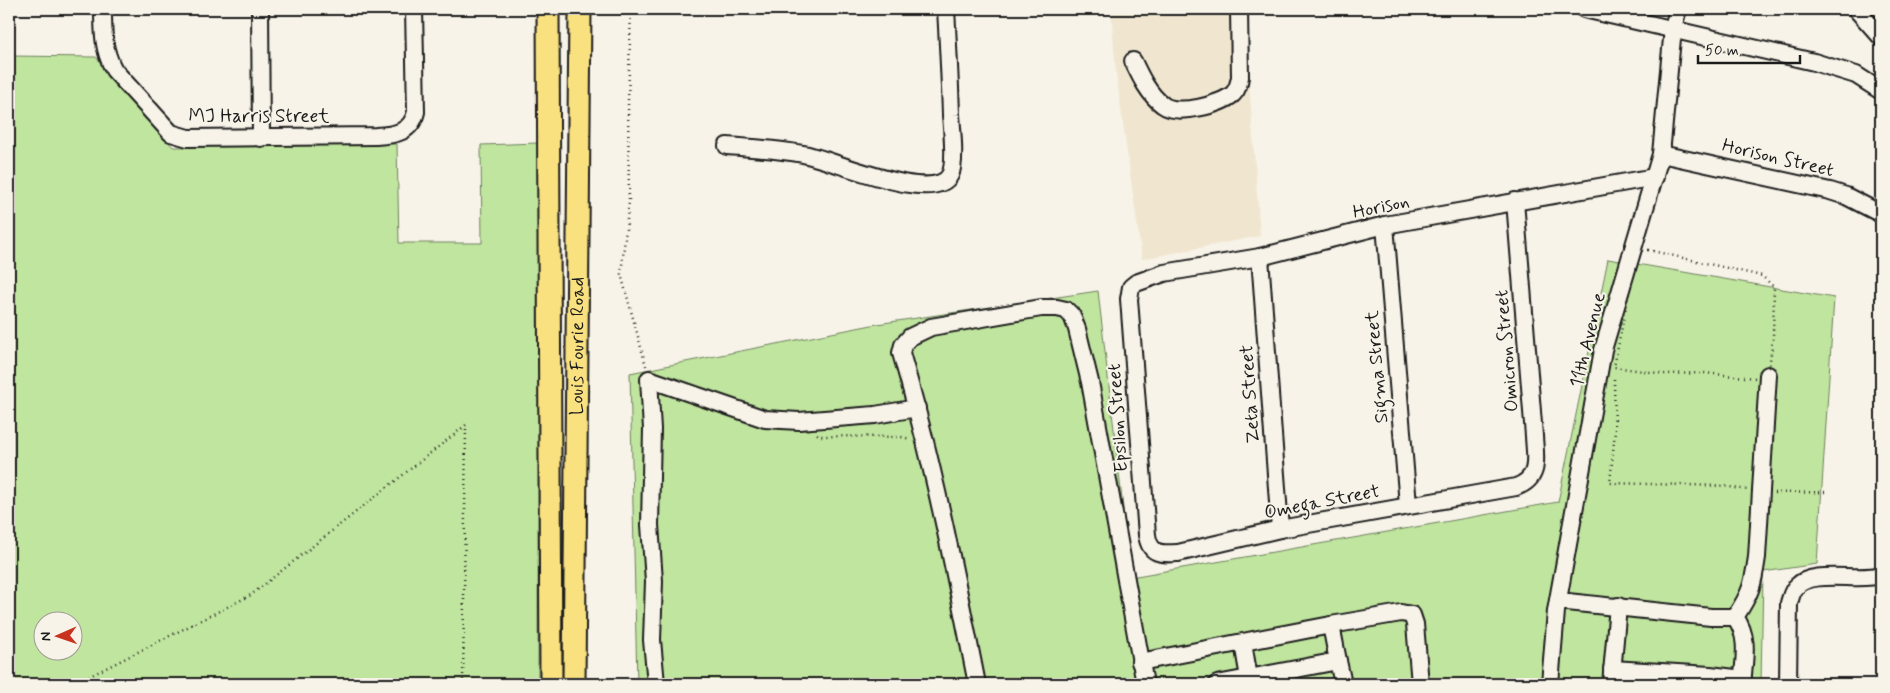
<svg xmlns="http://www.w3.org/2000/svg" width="1890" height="693" font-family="Mynerve,sans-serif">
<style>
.built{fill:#f0e6d0}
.green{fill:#c0e59f;stroke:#6e805e;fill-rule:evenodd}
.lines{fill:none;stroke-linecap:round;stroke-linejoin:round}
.minor-casing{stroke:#1c1c1c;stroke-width:20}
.major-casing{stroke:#1c1c1c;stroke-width:25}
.path{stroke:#1c1c1c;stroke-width:2.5;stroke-dasharray:1 4;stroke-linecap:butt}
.minor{stroke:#f7f3e8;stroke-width:16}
.major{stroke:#fae180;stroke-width:21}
.labels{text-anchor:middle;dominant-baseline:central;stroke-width:4;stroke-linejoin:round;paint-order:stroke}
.street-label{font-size:19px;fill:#1c1c1c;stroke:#f7f3e8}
</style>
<rect width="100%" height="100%" fill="#f7f3e8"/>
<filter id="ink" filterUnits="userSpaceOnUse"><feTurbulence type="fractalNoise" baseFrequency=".02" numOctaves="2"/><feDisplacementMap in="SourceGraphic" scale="10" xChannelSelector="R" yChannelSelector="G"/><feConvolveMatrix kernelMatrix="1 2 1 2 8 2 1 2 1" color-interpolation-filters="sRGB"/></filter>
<g filter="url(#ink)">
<!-- built -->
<polygon class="built" points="1111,9 1244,9 1260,236 1142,259 1116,74"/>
<!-- green -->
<g class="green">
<path d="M9,56L96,57L153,125L173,147L397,144L399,243H482L481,145L539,143L538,684H9ZM42,620H72V650H42Z"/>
<polygon points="1608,259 1834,298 1817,564 1763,572 1761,684 637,684 630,373 877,324 1098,291 1131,577 1558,502"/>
</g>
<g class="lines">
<!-- minor casing -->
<g class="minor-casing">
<g id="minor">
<path d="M103,9C103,31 103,50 114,70L171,133L188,138L376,136C394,135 411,133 416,112L414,9"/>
<polyline points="260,9 261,138"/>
<polyline points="1584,9 1814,62 1856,75 1881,91"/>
<polyline points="1856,9 1881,37"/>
<path d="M1133,61C1140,76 1149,95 1163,105C1177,116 1220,105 1233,94C1238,89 1239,83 1240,77L1239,9"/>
<path d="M727,146C752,148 778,149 803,154C829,158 934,206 950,175C956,163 952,129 951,115C950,80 948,44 946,9"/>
<polyline points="1661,154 1830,191 1846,196 1881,214"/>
<path d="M1515,201L1534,436C1535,458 1541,478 1516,487L1280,529L1178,553C1161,554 1150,555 1147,535L1129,299L1131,287L1136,283L1164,273L1260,257L1385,225L1655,177"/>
<polyline points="1385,225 1408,505"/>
<polyline points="1260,257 1280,529"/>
<path d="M1558,601L1711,617H1735C1751,593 1753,585 1757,557L1768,375"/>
<path d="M1735,617C1750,637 1744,661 1742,684"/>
<polyline points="1331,625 1401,613 1412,615 1415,624 1420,684"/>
<polyline points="1338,661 1343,684"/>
<polyline points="1140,662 1331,625 1338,661 1249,678 1243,643"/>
<polyline points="1612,669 1710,675 1743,679"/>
<polyline points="656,684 652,640 654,581 650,525 652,429 649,379 765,419 799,421 875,415 917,408"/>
<path d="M977,684C955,573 933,461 901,353L903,345L910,337L931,327L1041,308H1057L1066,310L1072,316L1077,329L1090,382L1145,684"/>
<polyline points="1217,684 1249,678 1250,684"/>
<polyline points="1550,684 1556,611 1603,350 1661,154 1673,28 1678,9"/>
<polyline points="1611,684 1618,606"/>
<path d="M1788,684L1789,603C1791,597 1792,590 1797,586C1813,569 1859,582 1881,575"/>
</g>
</g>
<!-- major casing -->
<g class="major-casing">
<g id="major">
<polyline points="548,9 551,684"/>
<path id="s1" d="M574,684L580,9"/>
</g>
</g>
<!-- path -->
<g class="path">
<polyline points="631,9 628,101 629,202 621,274 646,366"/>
<polygon points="1648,250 1762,276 1774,287 1773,339 1768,375 1756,378 1704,373 1665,374 1614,367 1637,251"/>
<polyline points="1614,379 1615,431 1610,483 1724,486 1747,490"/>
<polyline points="817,434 820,436 901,437 911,439"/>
<polyline points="1774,493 1829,492"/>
<polyline points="82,684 86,678 251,595 466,425 463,684"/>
</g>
<!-- minor -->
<use href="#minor" class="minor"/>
<!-- major -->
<use href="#major" class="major"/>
</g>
</g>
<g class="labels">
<!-- street labels -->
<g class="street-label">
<text x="259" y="116">MJ Harris Street</text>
<text transform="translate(1778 158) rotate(13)">Horison Street</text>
<text transform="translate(1381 207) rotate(-12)">Horison</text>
<text transform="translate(1588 340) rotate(-76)">11th Avenue</text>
<text stroke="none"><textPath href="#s1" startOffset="338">Louis Fourie Road</textPath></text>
<text transform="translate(1507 351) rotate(-95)">Omicron Street</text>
<text transform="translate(1377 367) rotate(-95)">Sigma Street</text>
<text transform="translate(1250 394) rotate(-94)">Zeta Street</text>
<text transform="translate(1118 418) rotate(-94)">Epsilon Street</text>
<text transform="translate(1322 502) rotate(-11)">Omega Street</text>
</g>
</g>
<!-- margin -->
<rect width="1890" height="693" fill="none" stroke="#f7f3e8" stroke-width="30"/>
<rect x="15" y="15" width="1860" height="663" fill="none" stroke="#1c1c1c" stroke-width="2" filter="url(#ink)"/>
<!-- north arrow -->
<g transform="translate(58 636) rotate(268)"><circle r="24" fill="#f7f3e8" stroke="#9f9d96"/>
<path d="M0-4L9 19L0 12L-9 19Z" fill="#c8321e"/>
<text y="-8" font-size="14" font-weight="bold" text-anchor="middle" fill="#1c1c1c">N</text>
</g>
<!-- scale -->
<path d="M1698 55v8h102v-8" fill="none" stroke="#1c1c1c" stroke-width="2.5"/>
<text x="1705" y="55" font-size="15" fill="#1c1c1c" stroke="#f7f3e8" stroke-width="4" paint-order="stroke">50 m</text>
</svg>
